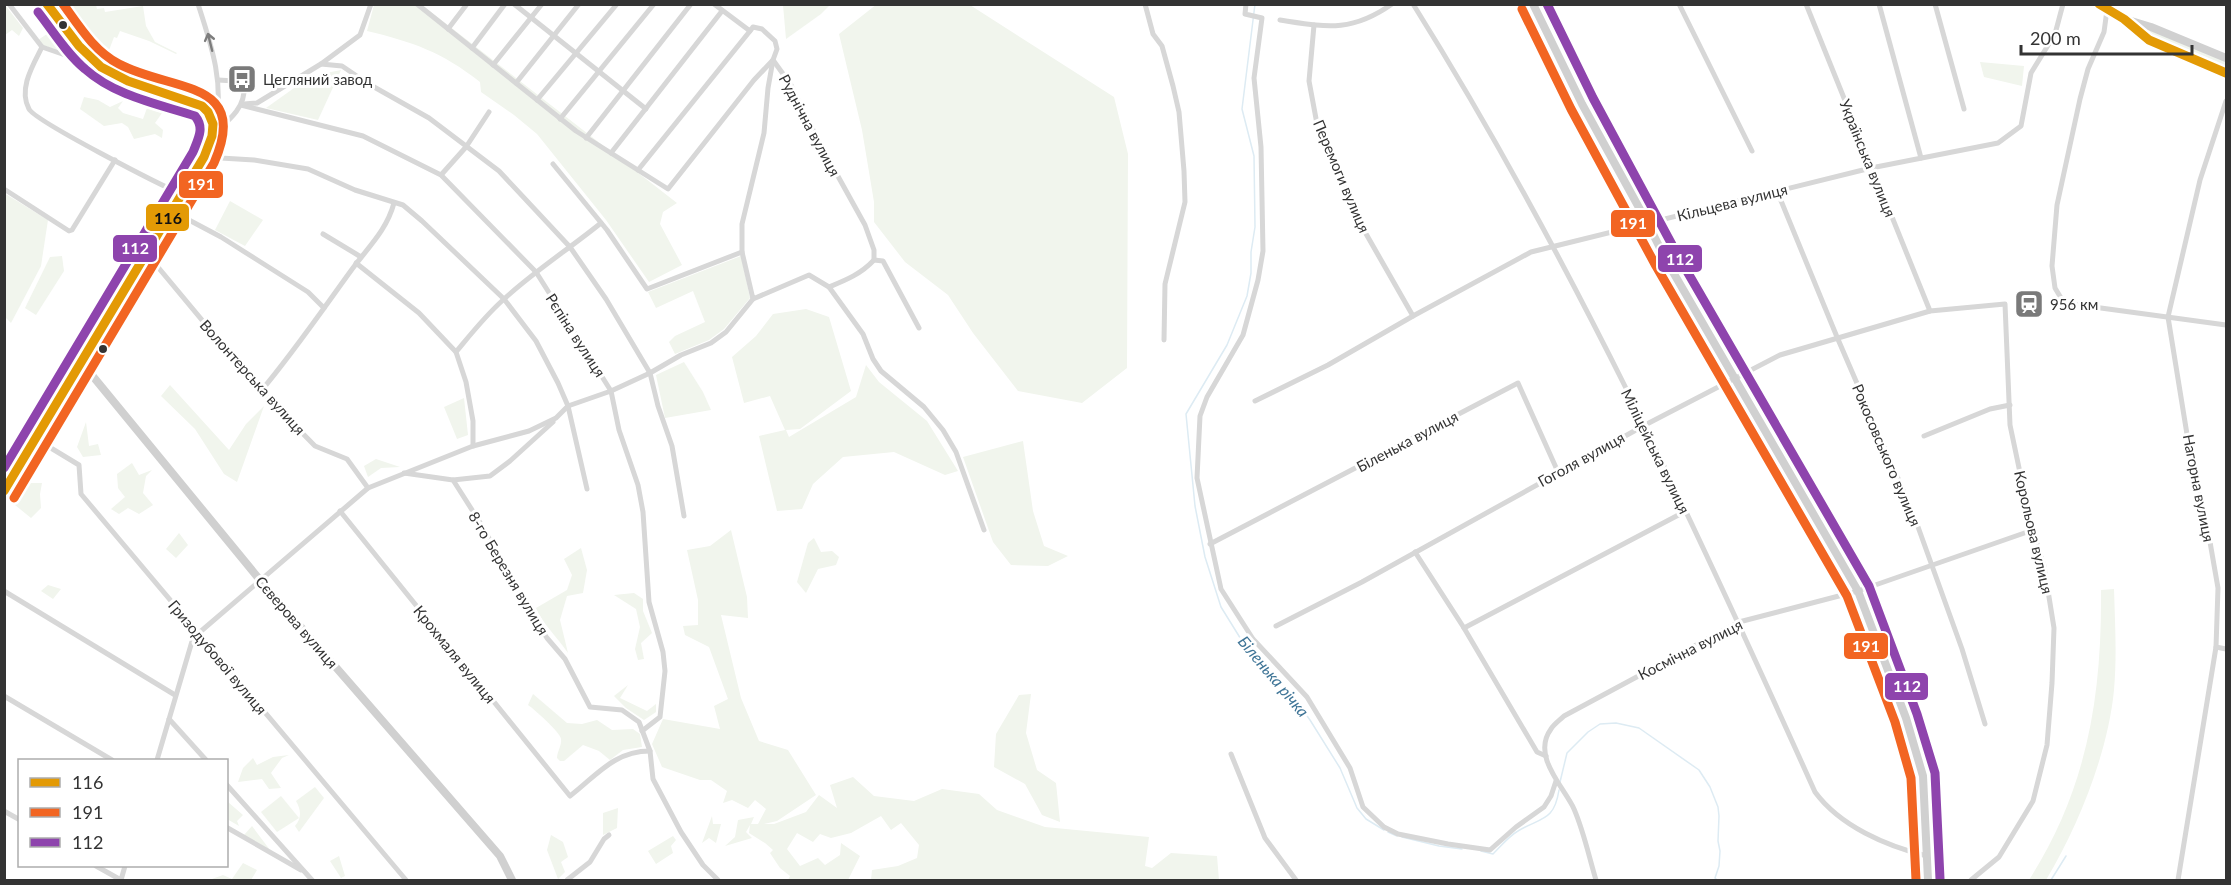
<svg xmlns="http://www.w3.org/2000/svg" width="2231" height="885" font-family="Lato,sans-serif">
<style>
.green{fill:#f1f5ed}
.lines{fill:none;stroke-linecap:round;stroke-linejoin:round}
.stream{stroke:#ddebf3;stroke-width:1.5}
.minor{stroke:#d7d7d7;stroke-width:5}
.secondary{stroke:#d0d0d0;stroke-width:8}
.primary{stroke:#cacaca;stroke-width:8}
.bus-1-casing{stroke:#fff;stroke-width:14}
.bus-2-casing{stroke:#fff;stroke-width:14}
.bus-3-casing{stroke:#fff;stroke-width:14}
.bus-1{stroke:#e39a05;stroke-width:9}
.bus-2{stroke:#f26522;stroke-width:9}
.bus-3{stroke:#8e44ad;stroke-width:9}
.oneway{stroke:#7d7d7d}
.bus-dot{fill:#333;stroke:#fff;stroke-width:2}
.labels{text-anchor:middle;dominant-baseline:central;stroke-width:6;stroke-linejoin:round;paint-order:stroke}
.poi-label{font-size:15px;fill:#333;stroke:#fff;text-anchor:start}
.street-label{font-size:15px;fill:#333;stroke:#fff}
.water-label{font-size:16px;font-style:italic;fill:#3f7597;stroke:#fff}
.line-badge{stroke:#fff;stroke-width:2}
.badge-label{font-size:16px;text-anchor:middle;font-weight:bold;fill:#fff}
.pale-badge-label{font-size:16px;text-anchor:middle;font-weight:bold;fill:#111}
</style>
<rect width="100%" height="100%" fill="#fff"/>
<!-- green -->
<g class="green">
<polygon points="877,4 970,5 1114,97 1128,154 1127,368 1082,403 1018,391 973,333 948,295 905,262 874,222 874,202 862,130 839,34"/>
<polygon points="5,5 23,28 19,36 12,30 5,35"/>
<path d="M62,5H96L97,9L104,8L105,12L143,6L146,26L155,42L177,53L176,54L149,41L120,31L117,38L114,37L108,53L112,67L100,60V44L82,37L83,30C71,25 67,16 62,5Z"/>
<path d="M374,5H422L677,203L663,212L660,224L682,265L649,282L606,220L537,134L514,115L481,92L480,82C442,52 413,42 367,31Z"/>
<polygon points="783,5 783,4 830,5 821,14 786,39"/>
<polygon points="56,28 59,31 61,30 77,51 74,55 42,45 38,40"/>
<polygon points="2147,29 2226,61 2226,70 2155,40 2147,34 2146,30"/>
<polygon points="1980,62 2024,66 2022,86 1984,77"/>
<polygon points="341,70 318,120 266,108 311,76"/>
<polygon points="84,97 98,100 110,107 123,101 118,108 123,113 143,119 147,108 162,113 155,123 163,130 162,138 155,134 134,139 128,127 122,123 104,126 80,109"/>
<polygon points="4,193 48,220 41,266 11,323 5,317"/>
<polygon points="230,201 263,220 245,246 215,230"/>
<polygon points="62,256 64,271 36,315 25,308 50,257"/>
<polygon points="741,256 750,298 724,329 709,340 675,354 669,342 675,336 705,322 693,291 656,308 648,292"/>
<polygon points="806,309 829,317 851,391 800,429 786,430 789,437 856,397 866,365 879,382 927,421 958,471 945,475 894,452 843,457 813,484 802,509 777,511 759,436 785,430 770,396 744,403 732,357 756,336 773,314"/>
<polygon points="684,362 703,392 711,410 665,418 656,375"/>
<polygon points="170,385 229,450 246,424 264,406 237,482 224,474 195,429 161,396"/>
<polygon points="464,398 468,435 457,439 444,407"/>
<polygon points="86,422 89,446 98,444 101,455 83,457 77,447"/>
<polygon points="1023,441 1033,511 1044,546 1068,556 1048,566 1011,565 993,542 963,457"/>
<polygon points="376,459 400,467 381,468 368,477 364,466"/>
<polygon points="132,463 139,475 152,470 146,476 143,493 153,505 139,514 128,508 119,514 111,509 125,497 118,488 117,474"/>
<polygon points="25,483 42,483 40,494 41,508 31,518 15,505"/>
<polygon points="731,530 747,597 748,618 721,615 741,698 759,741 788,750 816,795 777,821 764,824 774,824 806,812 819,795 837,808 830,785 853,777 874,796 914,801 942,789 979,794 997,810 1045,827 1149,837 1145,866 1152,868 1171,853 1217,856 1219,880 871,880 872,870 898,866 917,858 919,845 901,823 891,830 881,816 851,833 831,838 820,834 813,842 797,833 787,849 800,866 818,858 825,865 840,855 841,843 860,856 848,880 788,880 790,876 780,868 770,853 773,850 765,843 749,833 750,825 746,832 752,838 725,846 735,837 738,820 754,817 751,824 758,824 766,809 755,800 748,808 732,800 723,803 727,791 711,780 700,780 662,767 652,744 663,719 720,729 714,706 728,699 709,647 685,635 683,626 698,625 698,600 687,550 710,546"/>
<polygon points="179,533 188,545 176,558 166,549"/>
<polygon points="814,538 821,552 832,551 839,557 836,565 818,569 806,593 797,582 808,543"/>
<path d="M581,548L587,570L583,593L567,596L560,620L568,653C558,638 542,623 536,608L567,590L572,575L564,559Z"/>
<polygon points="48,585 61,589 53,599 41,591"/>
<path d="M2114,589C2115,623 2117,656 2114,690C2108,753 2078,827 2046,880H2029C2087,789 2102,697 2101,590Z"/>
<polygon points="634,593 643,599 643,611 652,633 641,643 644,659 638,660 635,649 640,627 636,609 614,595"/>
<polygon points="628,685 620,698 647,711 656,704 656,712 644,720 626,708 614,696"/>
<path d="M533,694L567,723L582,724L597,720L612,730L633,729L640,734L642,747L623,750L610,760L599,751L583,745L564,761H560L557,758C557,752 562,745 561,739C561,733 534,709 528,705Z"/>
<polygon points="1031,694 1026,733 1037,770 1056,783 1060,822 1042,815 1025,784 994,767 996,734 1019,695"/>
<polygon points="289,755 282,758 271,773 281,788 269,789 262,779 238,782 243,768 253,758 257,765 273,757"/>
<path d="M315,787L324,798L299,832L295,826C302,818 301,810 296,801Z"/>
<polygon points="281,796 299,818 277,832 261,812"/>
<polygon points="228,802 243,815 237,821 239,826 227,819 227,804"/>
<polygon points="618,808 617,828 603,835 603,813"/>
<polygon points="712,816 713,824 721,824 716,843 709,838 702,843"/>
<polygon points="252,826 270,850 244,835"/>
<polygon points="551,835 563,842 568,857 561,862 565,872 558,879 547,850"/>
<polygon points="673,836 676,840 671,846 673,853 656,864 648,851"/>
<polygon points="339,856 345,876 341,878 330,861"/>
<polygon points="243,863 257,870 251,880 213,880 212,879 223,875 232,879"/>
</g>
<g class="lines">
<!-- stream -->
<g class="stream">
<polyline points="1255,4 1242,109 1254,156 1255,227 1251,252 1251,273 1247,296 1227,345 1186,414 1195,506 1205,557 1221,607 1247,649 1289,691 1310,720 1340,768 1357,808 1366,819 1384,830"/>
<polyline points="1560,782 1567,753 1588,732 1600,724 1616,723 1639,728 1699,770 1710,787 1718,807 1719,816 1718,841 1720,851 1719,866 1715,878 1717,880"/>
<polyline points="1388,832 1397,836"/>
<polyline points="1402,837 1439,846 1462,849"/>
<path d="M1481,851L1493,854C1501,846 1509,836 1518,831C1541,817 1554,822 1559,790"/>
<polyline points="2051,880 2066,856"/>
</g>
<!-- minor -->
<g class="minor">
<polyline points="9,4 42,47"/>
<path d="M198,4C211,44 225,84 215,126"/>
<polyline points="417,4 576,131 668,189 754,80 773,60"/>
<polyline points="514,4 646,109"/>
<path d="M714,4L750,31L753,27L762,29L775,41L777,49L773,60L768,88L764,133L742,224V252L753,299L809,275L829,287C846,280 861,274 874,260"/>
<polyline points="1145,4 1153,34 1162,46 1173,86 1179,112 1184,171 1185,202 1165,284 1164,340"/>
<polyline points="1246,4 1245,14 1262,18 1254,78 1261,147 1263,251 1258,280 1243,335 1207,397 1200,416 1197,478 1221,589 1253,639 1307,697 1350,768 1363,807 1384,827 1398,834 1448,844 1490,850 1516,827 1544,807 1551,796 1556,781"/>
<path d="M1413,4C1570,255 1694,523 1815,792C1840,826 1886,846 1927,856"/>
<polyline points="1679,4 1752,151"/>
<polyline points="1806,4 1930,311"/>
<polyline points="1879,4 1921,158"/>
<polyline points="1935,4 1964,109"/>
<polyline points="2110,4 2107,10 2104,32 2088,69 2080,99 2057,205 2052,266 2055,288 2064,303 2226,325"/>
<path d="M1280,20C1326,27 1351,33 1392,4"/>
<polyline points="1314,25 1309,81 1317,124 1365,232 1413,316"/>
<polyline points="448,29 467,4"/>
<path d="M42,47C33,65 18,89 29,109C35,121 162,186 182,194"/>
<polyline points="42,47 97,66"/>
<polyline points="472,48 505,4"/>
<polyline points="773,60 791,85 819,142 865,225 874,250 874,260 883,261 919,328"/>
<polyline points="321,64 342,66 367,83 429,118 499,171 570,247 606,299 650,373 658,406 672,446 684,516"/>
<polyline points="493,65 542,4"/>
<polyline points="516,83 579,4"/>
<polyline points="537,100 617,4"/>
<polyline points="244,104 257,103 321,64 360,35 371,4"/>
<polyline points="241,105 363,136 441,175 536,272 611,391 619,430 638,485 643,512 649,602 663,652 665,671 660,717 642,731"/>
<polyline points="560,119 654,4"/>
<path d="M213,134C228,121 246,108 244,86L235,81L218,80"/>
<polyline points="586,138 691,4"/>
<polyline points="611,153 722,11"/>
<polyline points="204,157 254,160 308,169 355,190 403,205 422,221 504,299 536,341 558,383 568,406 587,489"/>
<polyline points="553,164 607,230 647,289 742,252"/>
<polyline points="638,170 750,31"/>
<polyline points="441,175 466,147 489,112"/>
<polyline points="4,189 69,231 72,230 115,160"/>
<polyline points="1777,191 1837,337 1913,513 1962,649 1985,724"/>
<polyline points="172,211 221,237 308,292 324,308"/>
<polyline points="323,234 361,257"/>
<polyline points="147,254 261,391 315,446 347,459 368,488"/>
<polyline points="356,263 419,313 456,352 466,382 473,421 473,446"/>
<polyline points="829,287 863,334 873,359 881,371 924,407 943,430 956,452 984,530"/>
<path d="M456,352C471,334 485,316 503,300C533,272 569,249 601,223"/>
<path d="M261,391C293,353 321,312 350,272C367,248 386,232 394,203"/>
<polyline points="1255,401 1328,365 1413,316 1531,252 1871,168 1998,143 2021,126 2031,73 2055,34 2063,4"/>
<polyline points="1924,436 1990,409 2010,405"/>
<polyline points="36,439 79,465 81,494 406,880"/>
<polyline points="404,473 453,480 481,524 528,609 547,638 565,659 590,707 622,710 639,722 650,751 653,779 681,832 703,865 718,880"/>
<polyline points="453,480 490,476 510,461 553,422"/>
<path d="M340,511L570,796C596,776 614,751 650,751"/>
<polyline points="1210,544 1518,383 1558,472"/>
<polyline points="1415,552 1464,628 1537,752 1546,756"/>
<polyline points="4,591 175,695"/>
<polyline points="1276,626 1362,582 1645,425 1780,355 1930,311 2005,304 2010,425 2031,525 2044,566 2054,628 2052,683 2047,745 2033,801 1999,857 1971,880"/>
<polyline points="1464,628 1686,511"/>
<polyline points="2216,647 2226,649"/>
<polyline points="4,696 112,760"/>
<polyline points="169,719 206,760"/>
<polyline points="1231,754 1265,838 1296,880"/>
<polyline points="157,760 193,638 368,488 473,446 529,431 556,418 568,406 611,391 650,373 681,355 711,343 726,332 753,299"/>
<polyline points="226,784 312,880"/>
<polyline points="4,811 20,820"/>
<polyline points="226,827 301,870"/>
<polyline points="96,866 121,880 125,866"/>
<polyline points="567,880 590,862 604,839 609,835"/>
<path d="M1596,880C1589,857 1584,832 1574,809C1564,787 1531,756 1551,729C1554,724 1560,720 1564,716L1739,622L1858,591L2033,530"/>
<polyline points="2178,880 2216,647 2218,588 2210,542 2191,459 2168,317 2200,180 2226,101"/>
</g>
<!-- secondary -->
<g class="secondary">
<polyline points="1533,4 1582,104 1648,224 1666,260 1858,591 1906,718 1923,776 1928,880"/>
<polyline points="2098,4 2124,19 2149,40 2226,73"/>
<polyline points="2128,20 2151,27 2226,58"/>
<polyline points="82,363 260,580 500,856 512,880"/>
</g>
<!-- primary -->
<path class="primary" d="M4,492L204,157C212,136 221,123 202,106C170,94 114,83 91,59C75,43 62,22 47,4"/>
<!-- bus-1 casing -->
<g class="bus-1-casing">
<g id="bus-1">
<polyline points="2099,4 2124,19 2149,40 2226,73"/>
<polyline points="4,491 204,157 212,136 213,124 208,112 202,106 128,81 101,67 79,46 47,4"/>
</g>
</g>
<!-- bus-2 casing -->
<g class="bus-2-casing">
<g id="bus-2">
<polyline points="1522,9 1571,109 1656,266 1847,596 1895,722 1911,778 1916,880"/>
<path d="M14,498L214,163C251,79 172,92 119,64C94,51 79,26 63,4"/>
</g>
</g>
<!-- bus-3 casing -->
<g class="bus-3-casing">
<g id="bus-3">
<polyline points="1547,4 1593,98 1677,254 1869,586 1917,714 1935,773 1940,879"/>
<path d="M4,468L193,152C198,139 205,128 195,116C158,104 115,96 85,69C66,53 53,31 38,12"/>
</g>
</g>
<!-- bus-1 -->
<use href="#bus-1" class="bus-1"/>
<!-- bus-2 -->
<use href="#bus-2" class="bus-2"/>
<!-- bus-3 -->
<use href="#bus-3" class="bus-3"/>
</g>
<!-- one-way arrows -->
<defs><path id="oneway-shaft" d="M-6 0H5M1.5-3L5.5 0L1.5 3" fill="none" stroke-width="1.6" stroke-linecap="round" stroke-linejoin="round" transform="scale(1.5)"/></defs>
<use class="oneway" href="#oneway-shaft" transform="translate(210 42) rotate(-104)"/>
<!-- icons -->
<defs>
<g id="bus-square" transform="scale(1.5)"><rect x="-9" y="-9" width="18" height="18" rx="4" fill="#7a7a7a" stroke="#fff"/><path d="M-5-6H5V4H4V6H2V4H-2V6H-4V4H-5ZM-3.5-4V0h7V-4ZM-3.5 1.2v1.5H-2V1.2ZM2 1.2v1.5H3.5V1.2Z" fill="#fff"/></g>
<g id="station-square" transform="scale(1.5)"><rect x="-9" y="-9" width="18" height="18" rx="4" fill="#7a7a7a" stroke="#fff"/><path d="M-3-6H3Q5-6 5-4V2Q5 4 3 4L4.5 6H3L1.5 4h-3L-3 6H-4.5L-3 4Q-5 4-5 2V-4Q-5-6-3-6ZM-3.5-4v3h7v-3ZM-3.5 1v1.5H-2V1ZM2 1v1.5H3.5V1Z" fill="#fff"/></g>
</defs>
<g fill-rule="evenodd">
<use href="#bus-square" x="242" y="79"/>
<use href="#station-square" x="2029" y="304"/>
</g>
<!-- markers -->
<g class="bus-dot">
<circle cx="63" cy="25" r="5"/>
<circle cx="103" cy="349" r="5"/>
</g>
<g class="labels">
<!-- poi labels -->
<g class="poi-label">
<text x="263" y="79">Цегляний завод</text>
<text x="2050" y="304">956 км</text>
</g>
<!-- street labels -->
<g class="street-label">
<text transform="translate(810 125) rotate(62)">Руднічна вулиця</text>
<text transform="translate(1868 158) rotate(68)">Українська вулиця</text>
<text transform="translate(1342 176) rotate(67)">Перемоги вулиця</text>
<text transform="translate(1732 202) rotate(-14)">Кільцева вулиця</text>
<text transform="translate(576 335) rotate(57)">Рєпіна вулиця</text>
<text transform="translate(253 377) rotate(48)">Волонтерська вулиця</text>
<text transform="translate(1407 441) rotate(-28)">Біленька вулиця</text>
<text transform="translate(1656 451) rotate(64)">Міліцейська вулиця</text>
<text transform="translate(1887 455) rotate(67)">Рокосовського вулиця</text>
<text transform="translate(1581 459) rotate(-29)">Гоголя вулиця</text>
<text transform="translate(2199 488) rotate(79)">Нагорна вулиця</text>
<text transform="translate(2034 532) rotate(77)">Корольова вулиця</text>
<text transform="translate(509 573) rotate(59)">8-го Березня вулиця</text>
<text transform="translate(297 622) rotate(49)">Сєверова вулиця</text>
<text transform="translate(1690 649) rotate(-27)">Космічна вулиця</text>
<text transform="translate(455 654) rotate(51)">Крохмаля вулиця</text>
<text transform="translate(218 657) rotate(50)">Гризодубової вулиця</text>
</g>
<!-- water labels -->
<g class="water-label">
<text transform="translate(1274 676) rotate(50)">Біленька річка</text>
</g>
</g>
<g class="line-badge">
<rect x="178" y="170" width="46" height="29" rx="6" fill="#f26522"/>
<rect x="145" y="203" width="45" height="29" rx="6" fill="#e39a05"/>
<rect x="1610" y="209" width="46" height="29" rx="6" fill="#f26522"/>
<rect x="112" y="234" width="46" height="29" rx="6" fill="#8e44ad"/>
<rect x="1657" y="244" width="46" height="29" rx="6" fill="#8e44ad"/>
<rect x="1843" y="632" width="46" height="28" rx="6" fill="#f26522"/>
<rect x="1884" y="672" width="45" height="29" rx="6" fill="#8e44ad"/>
</g>
<g class="badge-label">
<text x="201" y="190">191</text>
<text x="1633" y="229">191</text>
<text x="135" y="254">112</text>
<text x="1680" y="265">112</text>
<text x="1866" y="652">191</text>
<text x="1907" y="692">112</text>
</g>
<g class="pale-badge-label">
<text x="168" y="224">116</text>
</g>
<!-- border -->
<rect width="2231" height="885" fill="none" stroke="#333333" stroke-width="12"/>
<!-- legend -->
<rect x="18" y="759" width="210" height="108" fill="#ffffff" stroke="#adadad" stroke-width="1.5"/>
<rect x="30" y="778" width="30" height="9" fill="#e39a05" stroke="#adadad" stroke-width="1.5"/>
<text x="72" y="789" font-size="18" fill="#333333">116</text>
<rect x="30" y="808" width="30" height="9" fill="#f26522" stroke="#adadad" stroke-width="1.5"/>
<text x="72" y="819" font-size="18" fill="#333333">191</text>
<rect x="30" y="838" width="30" height="9" fill="#8e44ad" stroke="#adadad" stroke-width="1.5"/>
<text x="72" y="849" font-size="18" fill="#333333">112</text>
<!-- scale -->
<path d="M2021 45v9h171v-9" fill="none" stroke="#333333" stroke-width="3"/>
<text x="2030" y="45" font-size="18" fill="#333333" stroke="#ffffff" stroke-width="4.5" paint-order="stroke">200 m</text>
</svg>
